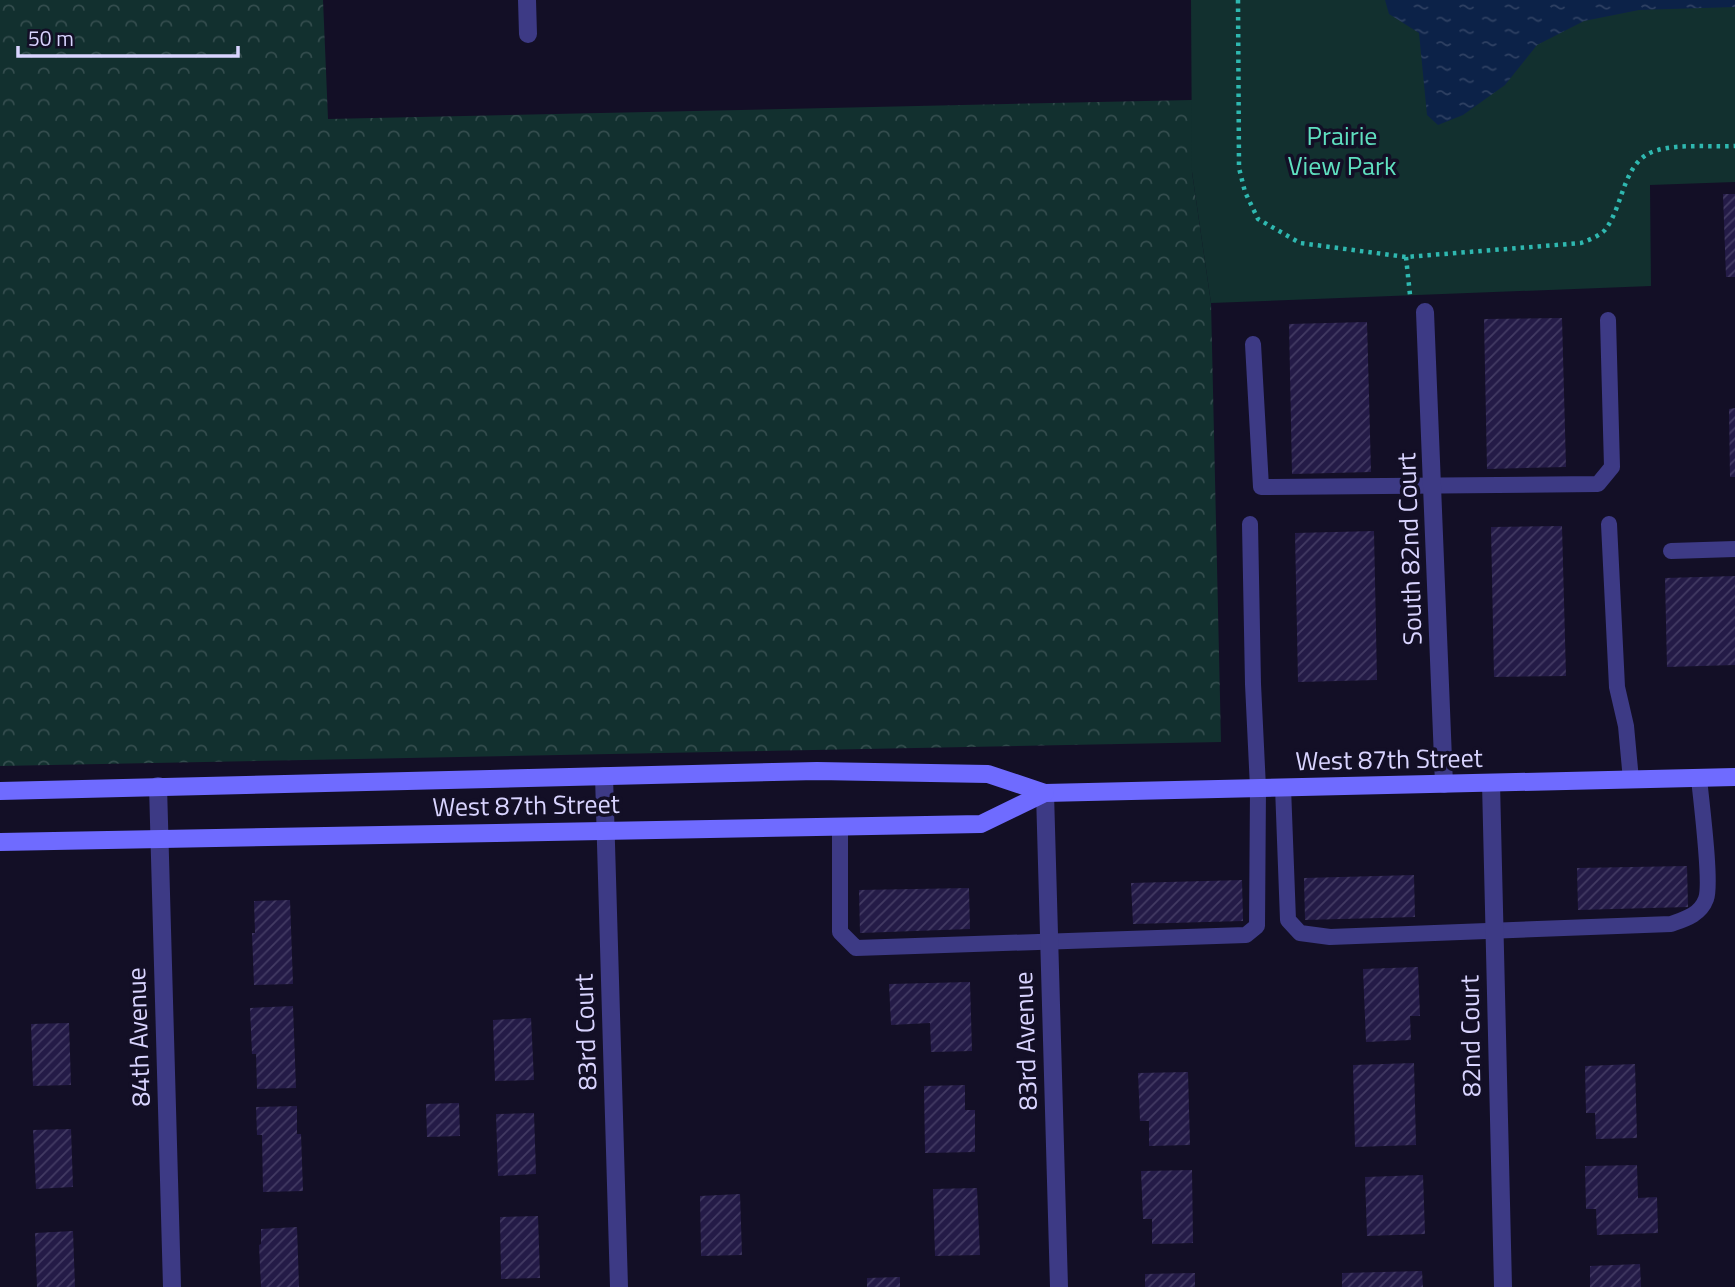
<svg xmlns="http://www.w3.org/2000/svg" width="1735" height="1287" font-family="'Titillium Web',sans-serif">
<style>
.forest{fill:url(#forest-crowns)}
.green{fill:#12302f}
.water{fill:url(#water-ripples)}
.building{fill:url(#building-hatch)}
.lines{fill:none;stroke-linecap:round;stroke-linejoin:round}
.path{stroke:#2fb8b0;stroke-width:4.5;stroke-dasharray:3.5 5;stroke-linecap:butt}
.service{stroke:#3d3a85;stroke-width:16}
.minor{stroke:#3d3a85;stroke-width:18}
.secondary{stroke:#6f6bff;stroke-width:18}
.labels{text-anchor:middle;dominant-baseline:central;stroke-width:7;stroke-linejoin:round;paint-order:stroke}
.park-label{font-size:26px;fill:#5fe0c0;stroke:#130f26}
.street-label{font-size:26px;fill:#d9d4ff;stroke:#130f26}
</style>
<defs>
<pattern id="forest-crowns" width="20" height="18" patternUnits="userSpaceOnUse" patternTransform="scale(1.75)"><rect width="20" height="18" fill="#12302f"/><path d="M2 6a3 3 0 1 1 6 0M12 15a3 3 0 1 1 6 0" fill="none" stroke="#344d4e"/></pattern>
<pattern id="water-ripples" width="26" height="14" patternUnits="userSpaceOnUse" patternTransform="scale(1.75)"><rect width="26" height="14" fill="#0c2248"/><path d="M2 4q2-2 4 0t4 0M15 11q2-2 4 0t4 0" fill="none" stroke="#2f4163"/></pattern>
<pattern id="building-hatch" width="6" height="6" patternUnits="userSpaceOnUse" patternTransform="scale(1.75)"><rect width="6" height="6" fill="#241b47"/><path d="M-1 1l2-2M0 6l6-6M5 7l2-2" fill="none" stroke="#433b63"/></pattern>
</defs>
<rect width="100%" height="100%" fill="#130f26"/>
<!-- forest -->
<polygon class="forest" points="0,0 323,0 328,119 1192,100 1192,172 1211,303 1221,742 0,766"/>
<!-- green -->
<polygon class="green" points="1191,0 1735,0 1735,182 1650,185 1651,286 1211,303 1192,172"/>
<!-- water -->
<polygon class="water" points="1385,0 1735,0 1735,7 1639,10 1584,21 1537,45 1505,85 1463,115 1438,125 1427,115 1419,33 1389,14"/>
<!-- building -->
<g class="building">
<polygon points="1723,194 1735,194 1735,277 1726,277"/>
<polygon points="1562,318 1566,467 1487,469 1484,319"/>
<polygon points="1367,322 1371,472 1292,474 1289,324"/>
<polygon points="1735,408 1735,477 1730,477 1729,409"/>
<polygon points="1562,526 1566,676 1494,677 1491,527"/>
<polygon points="1374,531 1377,680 1298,682 1295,533"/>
<polygon points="1735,576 1735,665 1667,667 1665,578"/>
<polygon points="1687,866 1688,907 1578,910 1577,868"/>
<polygon points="1414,875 1415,917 1305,920 1304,878"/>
<polygon points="1242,880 1243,921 1133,924 1131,883"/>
<polygon points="969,888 970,929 860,933 859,890"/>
<polygon points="290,900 293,984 254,985 252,933 255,933 254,901"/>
<polygon points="1418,967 1420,1016 1410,1016 1411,1040 1366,1042 1363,969"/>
<polygon points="970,982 972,1051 931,1052 930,1023 891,1025 889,984"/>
<polygon points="293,1006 296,1088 257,1089 256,1054 252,1054 250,1008"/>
<polygon points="531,1018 534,1080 495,1081 493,1020"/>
<polygon points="69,1023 71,1085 33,1086 31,1024"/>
<polygon points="1414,1063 1416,1145 1355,1147 1353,1065"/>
<polygon points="1635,1064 1637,1138 1596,1139 1595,1113 1586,1113 1585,1066"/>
<polygon points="1188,1072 1190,1145 1149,1146 1149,1121 1140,1121 1138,1073"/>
<polygon points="965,1085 965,1110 975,1110 975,1152 925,1153 924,1086"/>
<polygon points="459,1103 460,1136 427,1137 426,1104"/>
<polygon points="297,1106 297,1134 301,1134 303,1191 263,1192 262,1135 257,1135 256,1107"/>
<polygon points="534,1113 536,1174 498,1176 496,1114"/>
<polygon points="71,1129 73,1187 36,1189 33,1130"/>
<polygon points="1637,1165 1638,1198 1657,1197 1658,1233 1597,1235 1596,1209 1586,1209 1585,1166"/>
<polygon points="1192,1170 1193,1243 1152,1244 1152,1219 1143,1219 1141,1171"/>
<polygon points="1423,1175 1425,1234 1367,1236 1365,1177"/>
<polygon points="977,1188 980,1255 935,1256 933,1189"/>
<polygon points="740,1194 742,1255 701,1256 700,1196"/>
<polygon points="538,1216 540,1278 501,1279 500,1217"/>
<polygon points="297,1227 299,1287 261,1287 259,1245 261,1244 261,1229"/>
<polygon points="73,1231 75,1287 37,1287 35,1233"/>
<polygon points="1640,1264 1641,1287 1590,1287 1590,1266"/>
<polygon points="1422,1271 1423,1287 1342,1287 1342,1273"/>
<polygon points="1195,1273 1195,1287 1145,1287 1145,1274"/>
<polygon points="900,1277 900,1287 867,1287 867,1278"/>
</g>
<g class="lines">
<!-- path -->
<g class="path">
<path d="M1238,0L1239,168L1245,192L1258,219L1300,243L1406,257L1581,243C1589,240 1599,236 1605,230C1625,204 1622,159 1658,150C1679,144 1712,147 1735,146"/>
<polyline points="1406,257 1410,295"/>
</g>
<!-- service -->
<g class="service">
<polyline points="1253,344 1261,487 1598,484 1612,467 1608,320"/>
<polyline points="1609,524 1617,687 1626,726 1631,780"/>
<polyline points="1671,551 1735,549"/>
<path d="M1283,787L1288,920L1300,933L1330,937L1671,924C1685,919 1700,915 1706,899C1712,884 1701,800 1699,778"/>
<polyline points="840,826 840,932 856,948 1246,935 1257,926 1258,788 1253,684 1250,524"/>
</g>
<!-- minor -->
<g class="minor">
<polyline points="527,0 528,34"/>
<polyline points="1425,312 1444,784"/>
<polyline points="604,776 619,1287"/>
<polyline points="1491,783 1503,1287"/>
<polyline points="158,786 172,1287"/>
<polyline points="1045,793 1059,1287"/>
</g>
<!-- secondary -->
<g class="secondary">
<polyline points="0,791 817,771 988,774 1045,793 1735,777"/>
<polyline points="0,842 981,824 1045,793"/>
</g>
</g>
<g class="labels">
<!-- park labels -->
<g class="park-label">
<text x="1342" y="135">Prairie<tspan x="1342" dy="30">View Park</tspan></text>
</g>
<!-- street labels -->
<g class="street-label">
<text transform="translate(1409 549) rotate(-92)">South 82nd Court</text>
<text transform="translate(1389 759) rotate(-1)">West 87th Street</text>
<text transform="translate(526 805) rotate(-1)">West 87th Street</text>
<text transform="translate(585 1032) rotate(-92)">83rd Court</text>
<text transform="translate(1470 1036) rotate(-91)">82nd Court</text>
<text transform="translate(138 1037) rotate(-92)">84th Avenue</text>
<text transform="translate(1025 1041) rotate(-92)">83rd Avenue</text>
</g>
</g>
<!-- scale -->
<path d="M18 46v10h220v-10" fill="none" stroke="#d9d4ff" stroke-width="3.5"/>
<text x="28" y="46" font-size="21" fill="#d9d4ff" stroke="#130f26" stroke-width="5" paint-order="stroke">50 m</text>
</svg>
